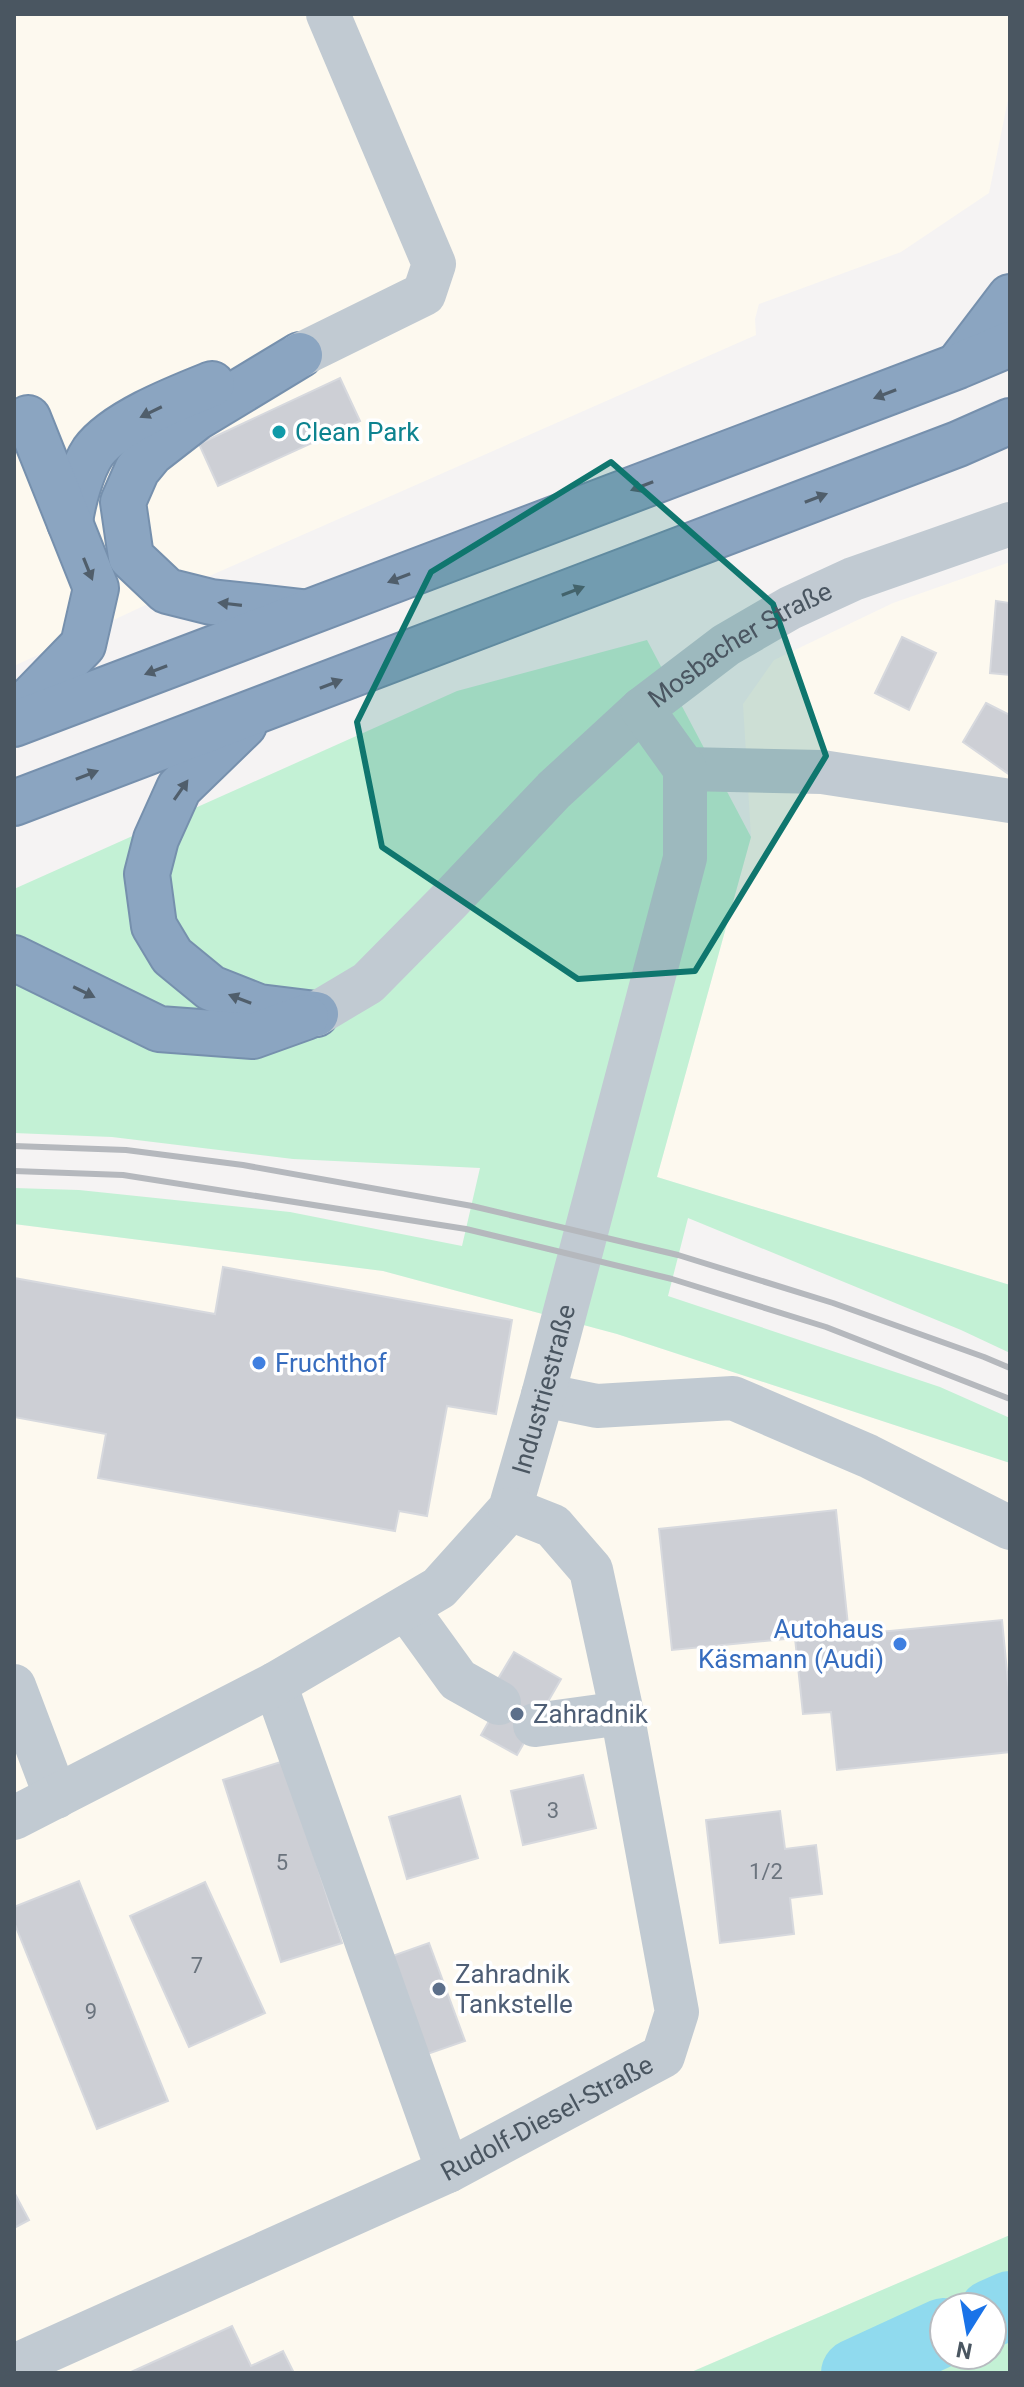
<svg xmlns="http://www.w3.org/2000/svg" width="1024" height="2387" font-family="Roboto,sans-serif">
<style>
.commercial{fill:#fdf9ef}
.green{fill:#c3f1d5;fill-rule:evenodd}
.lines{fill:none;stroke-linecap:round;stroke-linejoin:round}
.river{stroke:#90daee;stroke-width:68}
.building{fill:#cdcfd5;stroke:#d7d9de;stroke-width:2}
.highway-casing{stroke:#7690ad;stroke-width:48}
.minor{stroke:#c1cad2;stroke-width:44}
.highway{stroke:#8ba5c1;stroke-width:44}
.rail{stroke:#b5b8bd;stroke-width:6}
.oneway{fill:#505e6b}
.marked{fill:#0f766e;fill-opacity:0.2;stroke:#0f766e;stroke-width:6;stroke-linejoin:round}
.culture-dot{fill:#0f9aa8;stroke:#fff;stroke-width:3}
.shop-dot{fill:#3f7fe0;stroke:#fff;stroke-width:3}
.service-dot{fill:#5c6f8a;stroke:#fff;stroke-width:3}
.labels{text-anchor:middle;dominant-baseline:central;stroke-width:7;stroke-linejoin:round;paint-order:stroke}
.number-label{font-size:22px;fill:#6b747e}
.culture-label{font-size:26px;fill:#0d838f;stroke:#fff;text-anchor:start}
.street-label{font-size:26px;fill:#4a5661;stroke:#fff}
.shop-label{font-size:26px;fill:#366cbe;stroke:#fff;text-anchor:start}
.service-label{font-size:26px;fill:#4e5e75;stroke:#fff;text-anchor:start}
</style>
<rect width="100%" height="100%" fill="#f5f3f3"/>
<!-- commercial -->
<g class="commercial">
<polygon points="14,14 1010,14 1010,90 989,193 901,252 759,304 755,319 756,335 189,585 14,666"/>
<polygon points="1010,562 1010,1285 657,1177 751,837 743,704 774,660 893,603"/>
<polygon points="14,1224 383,1271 617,1334 1010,1463 1010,2235 689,2373 14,2373"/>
</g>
<!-- green -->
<g class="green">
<polygon points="647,640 751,837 657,1177 1010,1285 1010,1353 961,1330 688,1218 668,1296 940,1387 1010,1418 1010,1463 617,1334 383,1271 14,1224 14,1188 79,1190 290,1212 462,1246 480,1168 293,1159 112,1137 14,1133 14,889 457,691"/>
<path d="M1010,2235V2373H689ZM944,2307H992V2355H944Z"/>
</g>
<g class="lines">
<!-- river -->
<g class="river">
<polyline points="992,2313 1010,2305"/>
<polyline points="855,2373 944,2332"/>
</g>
</g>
<!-- building -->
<g class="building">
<polygon points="340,378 360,421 218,486 199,444"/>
<polygon points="996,601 1010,603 1010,675 990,673"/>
<polygon points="902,637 936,653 909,710 875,693"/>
<polygon points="986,703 1010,715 1010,775 963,742"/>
<polygon points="223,1267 512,1320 496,1414 447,1406 427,1516 399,1511 395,1531 98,1478 106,1434 14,1417 14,1278 215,1314"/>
<polygon points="836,1510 849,1635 1002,1620 1010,1703 1010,1752 837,1770 831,1712 803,1714 795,1638 672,1650 659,1529"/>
<polygon points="514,1652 561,1679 517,1755 481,1735 506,1691 495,1684"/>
<polygon points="284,1761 342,1943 281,1962 223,1780"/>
<polygon points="583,1775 596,1828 523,1845 511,1791"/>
<polygon points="460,1796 478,1858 407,1879 389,1817"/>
<polygon points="780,1811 785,1849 816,1845 822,1894 790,1898 794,1934 720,1943 706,1820"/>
<polygon points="79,1881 168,2101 97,2129 14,1922 14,1907"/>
<polygon points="205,1882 265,2013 189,2047 130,1916"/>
<polygon points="429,1943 465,2041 413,2059 378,1961"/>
<polygon points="14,2192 29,2220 14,2228"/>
<polygon points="232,2326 251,2366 283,2351 294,2373 129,2373"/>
</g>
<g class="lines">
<!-- highway casing -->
<g class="highway-casing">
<g id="highway">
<polyline points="300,355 196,418 151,453 137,470 123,502 131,557 167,591 211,602 302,612"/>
<polyline points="959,364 1010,297"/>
<path d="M70,523C72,504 82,468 93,452C115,422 177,398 212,384"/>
<polyline points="14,716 83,645 96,588 28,418"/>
<polyline points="14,724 958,366 1010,344"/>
<polyline points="244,725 179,788 156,839 147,874 154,926 172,956 211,988 259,1007 316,1014"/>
<polyline points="14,803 958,444 1010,421"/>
<polyline points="14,958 159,1029 253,1036 306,1017"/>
</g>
</g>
<!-- minor -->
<g class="minor">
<polyline points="300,355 424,294 434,264 328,14"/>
<polyline points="685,769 822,772 1010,801"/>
<path id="s1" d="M316,1014L368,983L449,901L554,790L642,709L726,645L790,608L853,579L1010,524"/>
<polyline points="543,1395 597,1406 733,1398 868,1456 1010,1528"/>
<polyline points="406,1608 458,1680 499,1703"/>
<polyline points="275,1684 448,2171"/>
<polyline points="14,1686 56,1797"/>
<polyline points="535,1725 622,1713"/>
<path id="s2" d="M14,1818L275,1684L439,1588L510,1509L543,1395L685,858V769L642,709"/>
<path id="s3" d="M14,2366L448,2171L663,2056L677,2012L622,1713L591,1570L553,1526L510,1509"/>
</g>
<!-- highway -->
<use href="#highway" class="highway"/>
<!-- rail -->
<g class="rail">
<polyline points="14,1146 126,1150 243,1165 472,1206 678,1255 833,1303 984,1357 1010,1368"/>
<polyline points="14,1171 123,1175 466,1229 672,1279 826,1327 1010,1399"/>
</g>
</g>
<!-- one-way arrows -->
<defs><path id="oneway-solid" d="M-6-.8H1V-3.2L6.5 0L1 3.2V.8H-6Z" transform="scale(2)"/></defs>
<g class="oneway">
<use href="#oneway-solid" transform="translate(885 394) rotate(159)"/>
<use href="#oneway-solid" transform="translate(151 412) rotate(154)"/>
<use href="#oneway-solid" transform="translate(642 486) rotate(159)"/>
<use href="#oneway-solid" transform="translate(816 498) rotate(-21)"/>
<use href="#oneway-solid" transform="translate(88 569) rotate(68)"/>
<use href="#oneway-solid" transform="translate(399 578) rotate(159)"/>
<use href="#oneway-solid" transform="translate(573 591) rotate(-21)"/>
<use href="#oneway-solid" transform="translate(230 604) rotate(-173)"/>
<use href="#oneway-solid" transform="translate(156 670) rotate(159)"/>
<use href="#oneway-solid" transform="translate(331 684) rotate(-21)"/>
<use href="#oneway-solid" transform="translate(87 775) rotate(-21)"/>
<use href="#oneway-solid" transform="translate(181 790) rotate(-55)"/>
<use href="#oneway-solid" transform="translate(84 992) rotate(26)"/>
<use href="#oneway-solid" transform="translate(240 999) rotate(-159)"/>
</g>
<!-- marked area -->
<path class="marked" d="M611,462L773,604L826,756L695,971L578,979L382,847L357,722L431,572Z"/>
<!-- markers -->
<circle class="culture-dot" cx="279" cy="432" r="8"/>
<g class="shop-dot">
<circle cx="259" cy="1363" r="8"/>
<circle cx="900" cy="1644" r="8"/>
</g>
<g class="service-dot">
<circle cx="517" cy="1714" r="8"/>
<circle cx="439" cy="1989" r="8"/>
</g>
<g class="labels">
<!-- number labels -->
<g class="number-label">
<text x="553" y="1810">3</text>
<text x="282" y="1862">5</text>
<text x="766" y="1871">1/2</text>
<text x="197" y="1965">7</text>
<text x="91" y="2011">9</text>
</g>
<!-- culture labels -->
<g class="culture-label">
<text x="295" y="432">Clean Park</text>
</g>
<!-- street labels -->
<g class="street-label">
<text stroke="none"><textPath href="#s1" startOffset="566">Mosbacher Straße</textPath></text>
<text stroke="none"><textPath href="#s2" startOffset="714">Industriestraße</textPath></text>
<text stroke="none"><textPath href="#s3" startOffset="588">Rudolf-Diesel-Straße</textPath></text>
</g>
<!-- shop labels -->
<g class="shop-label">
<text x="275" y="1363">Fruchthof</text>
<text x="884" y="1629" text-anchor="end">Autohaus<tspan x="884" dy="30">Käsmann (Audi)</tspan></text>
</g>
<!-- service labels -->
<g class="service-label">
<text x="533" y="1714">Zahradnik</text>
<text x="455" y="1974">Zahradnik<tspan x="455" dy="30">Tankstelle</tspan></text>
</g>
</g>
<!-- border -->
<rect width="1024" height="2387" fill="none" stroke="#4a5661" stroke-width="32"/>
<!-- north arrow -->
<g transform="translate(968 2331) rotate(191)"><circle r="38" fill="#ffffff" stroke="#b7bbc0" stroke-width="2"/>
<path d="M0-6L14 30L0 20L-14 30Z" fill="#1a73e8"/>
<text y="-12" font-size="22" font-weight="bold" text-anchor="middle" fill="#4a5661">N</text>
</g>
</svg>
